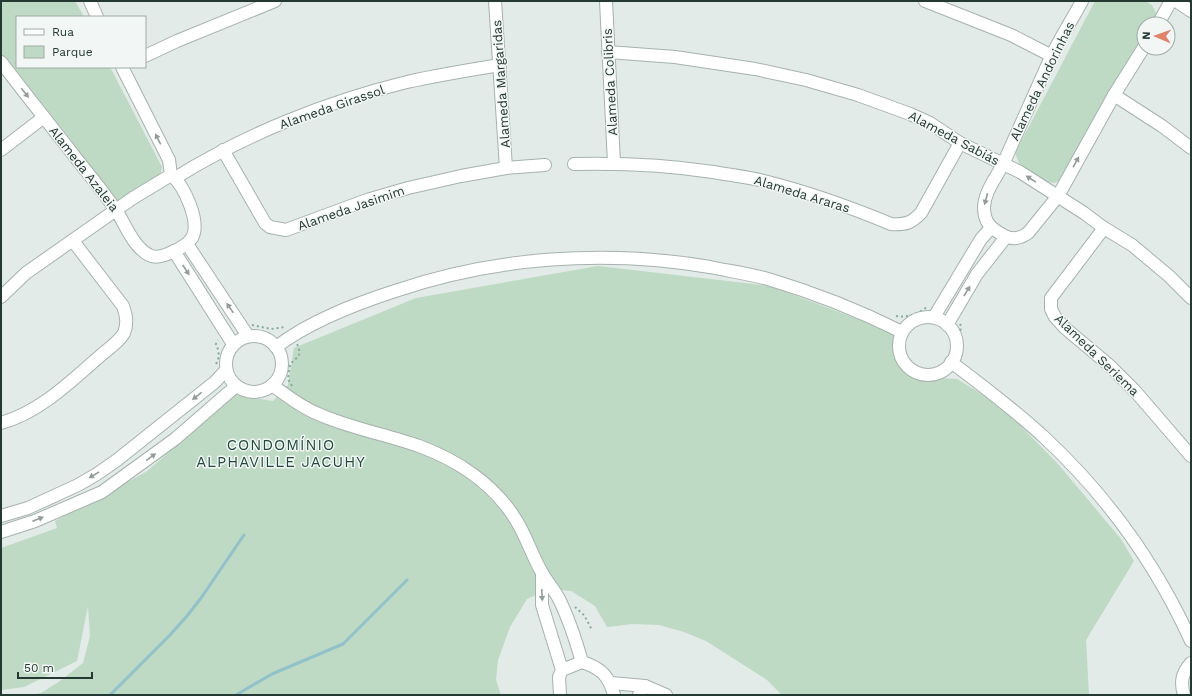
<svg xmlns="http://www.w3.org/2000/svg" width="1192" height="696" font-family="'Work Sans',sans-serif">
<style>
.green{fill:#bed9c4}
.lines{fill:none;stroke-linecap:round;stroke-linejoin:round}
.stream{stroke:#91c2c9;stroke-width:3}
.minor-casing{stroke:#a6b2ad;stroke-width:14}
.path{stroke:#87aa9e;stroke-width:2;stroke-dasharray:2 3;stroke-linecap:butt}
.minor{stroke:#fff;stroke-width:12}
.oneway{fill:#929c99}
.labels{text-anchor:middle;dominant-baseline:central;stroke-width:3;stroke-linejoin:round;paint-order:stroke}
.street-label{font-size:13px;fill:#253933;stroke:#f2f7f5}
.quarter-label{font-size:15px;letter-spacing:1px;fill:#23493e;stroke:#f2f7f5}
</style>
<rect width="100%" height="100%" fill="#e2ebe7"/>
<!-- green -->
<g class="green">
<polygon points="1,1 75,1 84,17 17,17 17,67 110,67 162,167 159,180 122,204 111,202 1,67"/>
<polygon points="1095,1 1145,1 1152,5 1158,17 1158,24 1144,24 1144,48 1063,179 1054,183 1042,181 1021,168 1015,153"/>
<polygon points="598,266 770,286 889,331 903,347 917,377 957,379 1001,406 1058,464 1121,539 1134,561 1086,640 1089,695 782,695 767,680 706,641 684,632 659,625 633,624 607,627 595,606 571,591 548,589 527,599 510,627 498,660 496,680 501,695 31,695 41,693 60,681 83,663 90,636 88,606 77,661 24,687 1,690 1,548 57,528 55,521 146,472 235,395 273,401 288,385 294,348 416,298"/>
</g>
<g class="lines">
<!-- stream -->
<g class="stream">
<polyline points="110,695 170,635 187,616 201,598 244,535"/>
<polyline points="236,695 272,674 343,644 407,580"/>
</g>
<!-- minor casing -->
<g class="minor-casing">
<g id="minor">
<polyline points="90,1 97,17"/>
<polyline points="495,1 506,168"/>
<polyline points="606,1 614,163"/>
<polyline points="925,1 1011,35 1052,56"/>
<path d="M1082,1C1072,20 1060,38 1051,57C1035,92 1020,127 1004,162C997,177 985,190 984,207C984,222 990,228 1003,235C1011,240 1020,239 1028,233L1058,196L1114,95L1144,47"/>
<polyline points="1176,1 1191,11"/>
<polyline points="1158,24 1171,1"/>
<polyline points="608,52 675,57 755,69 806,80 858,95 910,114 930,123 960,143 1020,172 1084,213 1104,228 1132,245 1169,276 1191,298"/>
<polyline points="145,56 177,41 275,1"/>
<path d="M1,62C23,91 46,120 69,149C84,169 101,188 115,209C126,224 132,246 149,255C156,259 166,255 172,252C179,249 187,245 192,238C201,222 184,185 171,175L169,160L122,67"/>
<polyline points="1114,95 1162,126 1191,148"/>
<polyline points="1,150 44,117"/>
<polyline points="223,150 265,223 270,227 286,230 367,200 408,188 461,176 506,168 545,165"/>
<path d="M574,164C621,163 667,165 713,172C730,175 748,177 764,181C808,192 850,207 891,224C906,225 911,223 921,213L960,143"/>
<path d="M175,178C244,135 328,101 407,82C438,75 469,70 500,65"/>
<polyline points="1104,228 1051,298 1051,309 1055,317 1065,328 1109,365 1135,391 1191,456"/>
<polyline points="187,244 248,336"/>
<polyline points="174,251 233,344"/>
<polyline points="1,297 26,273 133,198 171,175"/>
<polyline points="934,317 981,239 991,228"/>
<circle cx="928" cy="346" r="29"/>
<polyline points="947,325 977,274 1006,237"/>
<circle cx="254" cy="364" r="28"/>
<path d="M276,347C310,321 355,304 395,291C496,257 605,249 710,267C729,271 749,274 768,279C815,293 858,310 902,332"/>
<path d="M951,362C983,386 1016,411 1045,438C1107,496 1156,564 1191,641"/>
<path d="M272,385C289,397 304,409 323,416C354,429 388,435 419,446C457,460 494,484 516,520C526,536 532,555 541,571C546,581 554,589 559,599C569,619 576,641 582,662"/>
<path d="M1,423C40,412 70,382 100,356C107,350 119,342 124,333C128,323 126,315 123,306L73,241"/>
<polyline points="1,516 28,508 78,485 97,474 117,460 215,382 226,370"/>
<polyline points="1,532 35,521 102,492 175,439 236,386"/>
<polyline points="542,573 542,605 562,670 559,677 560,695"/>
<path d="M562,670L582,662C601,668 609,676 614,695"/>
<polyline points="611,683 645,686 639,695"/>
<polyline points="645,686 666,695"/>
<path d="M1184,695C1180,682 1182,673 1191,663"/>
</g>
</g>
<!-- path -->
<g class="path">
<path d="M896,316C907,318 918,314 927,307"/>
<polyline points="960,324 961,326 959,341 962,357"/>
<polyline points="252,325 271,329 285,327"/>
<path d="M216,364C220,357 219,351 216,344L218,340"/>
<path d="M292,386L288,379L290,365C297,355 303,358 297,344"/>
<polyline points="575,607 584,615 592,630"/>
</g>
<!-- minor -->
<use href="#minor" class="minor"/>
</g>
<!-- one-way arrows -->
<defs><path id="oneway-solid" d="M-6-.8H1V-3.2L6.5 0L1 3.2V.8H-6Z"/></defs>
<g class="oneway">
<use href="#oneway-solid" transform="translate(25 93) rotate(52)"/>
<use href="#oneway-solid" transform="translate(158 139) rotate(-117)"/>
<use href="#oneway-solid" transform="translate(1076 162) rotate(-61)"/>
<use href="#oneway-solid" transform="translate(1031 179) rotate(-148)"/>
<use href="#oneway-solid" transform="translate(986 199) rotate(105)"/>
<use href="#oneway-solid" transform="translate(186 270) rotate(57)"/>
<use href="#oneway-solid" transform="translate(967 291) rotate(-59)"/>
<use href="#oneway-solid" transform="translate(230 308) rotate(-125)"/>
<use href="#oneway-solid" transform="translate(197 396) rotate(142)"/>
<use href="#oneway-solid" transform="translate(151 457) rotate(-36)"/>
<use href="#oneway-solid" transform="translate(94 475) rotate(149)"/>
<use href="#oneway-solid" transform="translate(38 519) rotate(-21)"/>
<use href="#oneway-solid" transform="translate(542 595) rotate(87)"/>
</g>
<g class="labels">
<!-- street labels -->
<g class="street-label">
<text transform="translate(1042 81) rotate(-64)">Alameda Andorinhas</text>
<text transform="translate(610 82) rotate(-93)">Alameda Colibris</text>
<text transform="translate(501 84) rotate(-94)">Alameda Margaridas</text>
<text transform="translate(332 107) rotate(-19)">Alameda Girassol</text>
<text transform="translate(954 138) rotate(28)">Alameda Sabiás</text>
<text transform="translate(84 169) rotate(52)">Alameda Azaleia</text>
<text transform="translate(802 194) rotate(17)">Alameda Araras</text>
<text transform="translate(351 208) rotate(-19)">Alameda Jasimim</text>
<text transform="translate(1097 355) rotate(44)">Alameda Seriema</text>
</g>
<!-- quarter labels -->
<g class="quarter-label">
<text x="281" y="445">CONDOMÍNIO<tspan x="281" dy="17">ALPHAVILLE JACUHY</tspan></text>
</g>
</g>
<!-- border -->
<rect width="1192" height="696" fill="none" stroke="#253933" stroke-width="4"/>
<!-- legend -->
<rect x="16" y="16" width="130" height="52" fill="#f2f7f5" stroke="#a0aba7"/>
<rect x="24" y="29" width="20" height="6" fill="#ffffff" stroke="#a0aba7"/>
<text x="52" y="36" font-size="12" fill="#253933">Rua</text>
<rect x="24" y="46" width="20" height="12" fill="#bed9c4" stroke="#a0aba7"/>
<text x="52" y="56" font-size="12" fill="#253933">Parque</text>
<!-- north arrow -->
<g transform="translate(1156 36) rotate(272)"><circle r="19" fill="#f2f7f5" stroke="#a0aba7"/>
<path d="M0-3L7 15L0 10L-7 15Z" fill="#e0836b"/>
<text y="-6" font-size="11" font-weight="bold" text-anchor="middle" fill="#253933">N</text>
</g>
<!-- scale -->
<path d="M18 672v6h74v-6" fill="none" stroke="#253933" stroke-width="2"/>
<text x="24" y="672" font-size="12" fill="#253933" stroke="#f2f7f5" stroke-width="3" paint-order="stroke">50 m</text>
</svg>
